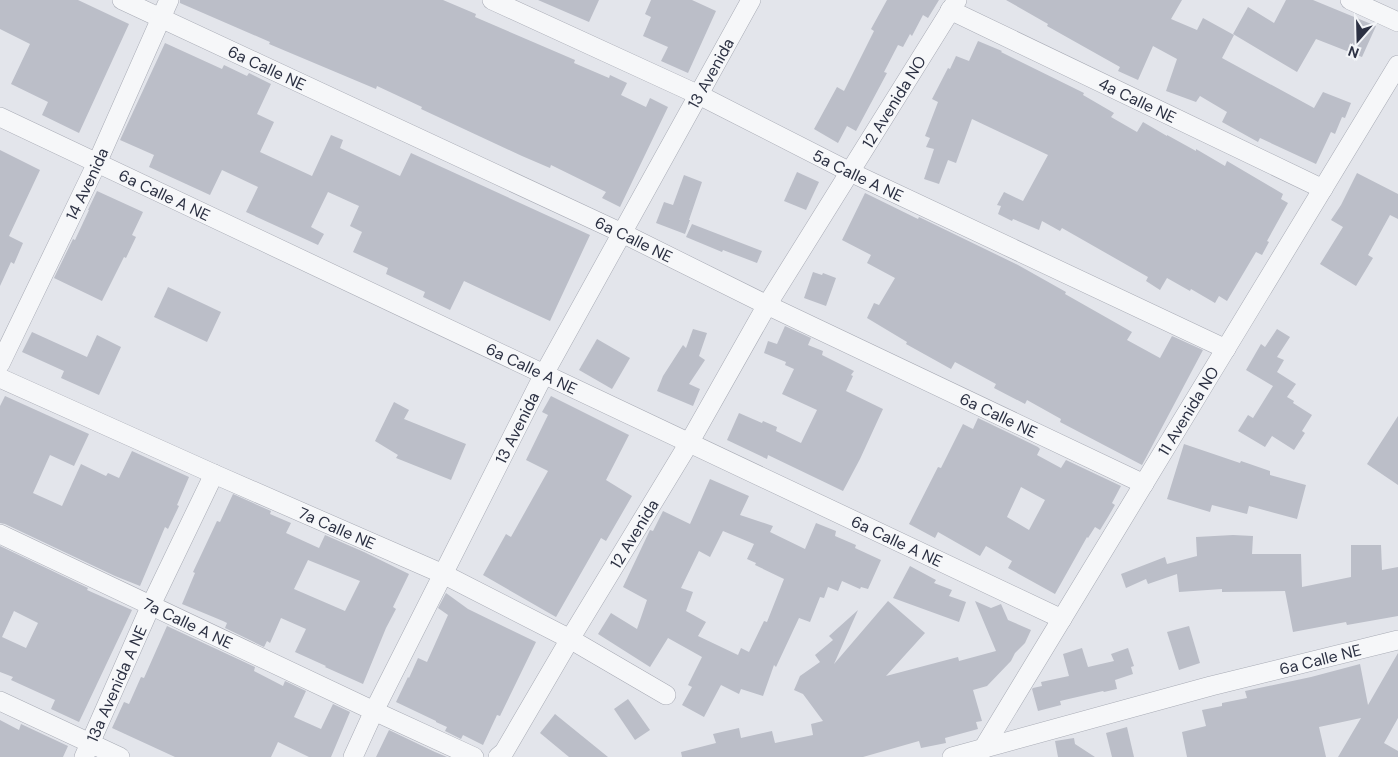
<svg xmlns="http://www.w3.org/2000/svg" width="1398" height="757" font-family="'DM Sans',sans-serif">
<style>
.building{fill:#bbbec8;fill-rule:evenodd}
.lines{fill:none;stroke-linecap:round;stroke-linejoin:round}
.street-casing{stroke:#a8abb5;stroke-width:20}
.street{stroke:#f6f7f9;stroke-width:19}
.labels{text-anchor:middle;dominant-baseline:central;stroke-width:4;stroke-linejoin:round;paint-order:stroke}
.street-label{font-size:16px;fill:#2c3143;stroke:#f3f5f8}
</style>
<rect width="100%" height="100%" fill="#e3e5eb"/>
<!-- building -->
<g class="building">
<polygon points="0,0 78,0 129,24 79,133 42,115 48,102 11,84 30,44 0,29"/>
<polygon points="180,0 443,0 476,14 475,17 575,60 574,63 609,78 610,75 627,83 621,95 646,107 650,98 668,107 620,207 602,198 606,192 551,165 550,168 522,156 421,109 422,107 377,86 376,89 269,44 270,42 180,3"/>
<polygon points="538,0 599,0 589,22"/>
<polygon points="651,0 692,0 716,11 688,73 661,61 668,47 643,36 651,17 645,14"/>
<polygon points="887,0 939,0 928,18 923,15 912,36 910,34 903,47 898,45 884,72 887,73 856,131 847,126 838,143 814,129 837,87 844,91 874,31 871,29"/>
<polygon points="1006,0 1182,0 1171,19 1197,30 1203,18 1234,35 1222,58 1314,108 1323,92 1351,103 1345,118 1342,117 1335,134 1331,132 1316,164 1260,138 1258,142 1222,122 1227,112 1200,96 1196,102 1166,91 1177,59 1153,46 1138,80 1118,71 1120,67 1047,26 1048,24"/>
<polygon points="1286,0 1313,0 1376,26 1362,57 1316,39 1297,72 1233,34 1248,7 1274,23"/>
<polygon points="978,41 1002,51 1001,52 1084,93 1083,95 1114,113 1111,117 1137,132 1143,122 1167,136 1167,135 1196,151 1196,149 1225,166 1227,161 1283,194 1281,199 1288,203 1267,241 1269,242 1262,255 1256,252 1227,301 1219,296 1215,303 1191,289 1190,291 1167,278 1160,290 1146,281 1148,277 1062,228 1060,231 1042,221 1039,230 1013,219 1012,221 998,214 1001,206 997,205 1004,192 1023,201 1048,155 972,119 956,163 948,160 939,184 924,179 934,149 926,147 930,138 925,136 938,102 932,99 948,68 950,69 956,56 969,61"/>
<polygon points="165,43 222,69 224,65 247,76 249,73 271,84 257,114 274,122 260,152 312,176 331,135 343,140 340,148 400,176 411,153 590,235 550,321 464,281 450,310 423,297 425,292 386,274 388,268 353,252 362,232 350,226 359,206 328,192 311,227 324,234 318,245 246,212 258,187 222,170 210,195 149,167 154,155 120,140"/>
<polygon points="0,150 40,170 9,236 23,243 14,264 11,262 0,286"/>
<polygon points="797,172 819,182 806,210 784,201"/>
<polygon points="1357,173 1398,194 1398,219 1390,215 1368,255 1373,258 1356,286 1320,264 1343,227 1331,220 1341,205"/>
<polygon points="684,175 702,182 689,220 690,220 685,234 656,223 664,202 673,205"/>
<polygon points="97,191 143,212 132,235 136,237 126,258 124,257 102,301 54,278 73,239 75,240 89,210 88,210"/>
<polygon points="865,193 918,219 919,217 1018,265 1066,292 1065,294 1132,332 1127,340 1160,358 1172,336 1203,350 1142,465 1060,422 1061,419 1027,400 1025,404 994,388 996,384 955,362 951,369 906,344 907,342 867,318 874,303 879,305 895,278 867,263 871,255 842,240"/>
<polygon points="692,224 762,251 757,263 723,250 722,252 686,237"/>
<polygon points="813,272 822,275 823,273 836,278 826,306 804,298"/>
<polygon points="168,287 221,312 207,342 154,317"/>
<polygon points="785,326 811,338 808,345 823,351 822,355 854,371 851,375 853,376 846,391 883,409 860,459 843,491 768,455 767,459 727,440 739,413 762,423 763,421 777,427 776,431 801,443 817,410 782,394 794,369 785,365 786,362 764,353 768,341 777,344"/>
<polygon points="693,329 707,333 699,356 705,360 689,384 700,389 693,406 657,391 663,376 683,345 686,348"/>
<polygon points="1277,329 1290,337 1277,357 1284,360 1277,372 1296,384 1287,397 1294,401 1293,403 1312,415 1302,431 1305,433 1294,450 1272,436 1265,447 1238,431 1248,415 1253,418 1273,386 1246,370 1261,344 1265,347"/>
<polygon points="32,332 87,357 97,335 121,347 99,395 61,378 64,371 22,352"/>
<polygon points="597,339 630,358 612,389 579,370"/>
<polygon points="5,396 89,434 74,466 50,455 33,493 62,506 81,464 106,476 108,473 119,478 132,451 189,477 177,505 179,506 168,529 165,527 140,586 115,576 5,524 0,523 0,406"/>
<polygon points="551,396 629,435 606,480 632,496 606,541 601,538 556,617 483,575 506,534 511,537 548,471 526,460 548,415 542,412"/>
<polygon points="394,402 409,410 404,419 466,444 451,480 396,458 398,455 375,441"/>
<polygon points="1398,416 1398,485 1367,464"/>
<path d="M978,418L1038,447L1040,449L1037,455L1061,468L1066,460L1121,486L1112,503L1115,505L1108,517L1100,530L1095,527L1088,538L1087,537L1055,594L1008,568L1012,561L986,546L980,556L938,532L935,538L909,524L938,467L941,468L963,424L973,429ZM1021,487L1045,500L1029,530L1007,517Z"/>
<polygon points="1184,444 1240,463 1241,461 1270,471 1270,475 1306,485 1297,519 1249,506 1247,514 1212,505 1210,512 1167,499"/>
<path d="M710,479L749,496L740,515L773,526L770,532L805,549L816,523L836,531L835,536L856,545L855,548L881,560L868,589L861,587L860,589L842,581L838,591L828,587L824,598L820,597L810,622L799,618L776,667L774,665L763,696L741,689L739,694L721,685L704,717L682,705L692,687L688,685L702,657L668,638L650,667L598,634L611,613L637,629L647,600L623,587L650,530L653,531L663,511L690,524ZM723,531L754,544L747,559L756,563L755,565L784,579L767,622L764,621L749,652L741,648L738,655L698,636L706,622L686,611L693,592L681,588L699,551L710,557Z"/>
<path d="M233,494L271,511L270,514L291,523L286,533L319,548L325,535L364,552L409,574L393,607L396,609L386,628L363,684L325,667L326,666L295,652L306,629L281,618L270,643L267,641L264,647L225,628L227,623L223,621L182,604L195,573L193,572L217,521L220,522ZM308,560L360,581L345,611L294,589Z"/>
<polygon points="1233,535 1253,536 1252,554 1301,554 1302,587 1351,577 1351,545 1381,545 1382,570 1398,567 1398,616 1347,625 1346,622 1293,632 1285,591 1222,592 1222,589 1179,592 1177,574 1148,584 1146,579 1126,588 1121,574 1165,557 1167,564 1197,556 1196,537"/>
<path d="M0,546L88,588L87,590L132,610L79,722L51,709L55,700L11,680L13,677L0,672ZM14,611L38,623L26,648L2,637Z"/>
<polygon points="910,566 936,580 934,583 952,590 949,596 966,602 959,622 893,598"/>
<polygon points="446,593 468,609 536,642 500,716 497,715 483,745 463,735 461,739 445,731 447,727 436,722 436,721 396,702 408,677 409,678 418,658 427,662 448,615 438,608"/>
<polygon points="888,601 925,633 886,676 958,657 959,661 996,651 975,601 991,608 1001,604 1008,620 1031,630 1025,643 1015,653 1011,661 987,686 973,690 982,721 976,722 978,729 945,738 946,743 921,748 919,741 863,757 682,757 681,752 716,743 713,734 739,728 741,738 772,731 775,743 813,735 811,724 823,721 803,694 794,690 800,676 820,662 815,655 833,640 829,636 858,610 834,664"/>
<polygon points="167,626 255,667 254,671 283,686 285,681 306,691 294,717 321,729 333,704 350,712 331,757 309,757 278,742 271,757 175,757 112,728 124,702 129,704 141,677 144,678"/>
<polygon points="1189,626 1200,663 1179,670 1167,632"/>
<polygon points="1082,648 1088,667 1114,661 1111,654 1128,648 1134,666 1131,667 1133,674 1115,680 1117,689 1104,692 1103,691 1060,701 1061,705 1038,711 1032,689 1033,688 1042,686 1041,682 1069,676 1063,654"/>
<polygon points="1398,653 1398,718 1384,743 1398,751 1398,757 1338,757 1361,718 1319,727 1326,757 1187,757 1182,732 1206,726 1202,710 1222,706 1222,703 1247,698 1245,691 1311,677 1360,664 1368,705"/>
<polygon points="628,699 650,730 635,740 614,709"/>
<polygon points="555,714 608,757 569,757 540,733"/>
<polygon points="0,720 19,730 21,724 68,746 63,757 0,757"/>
<polygon points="1127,727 1134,757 1112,757 1106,733"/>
<polygon points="389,730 435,752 447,757 376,757"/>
<polygon points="1074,738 1075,744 1095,757 1058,757 1055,741"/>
</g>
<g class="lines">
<!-- street casing -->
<g class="street-casing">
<g id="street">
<path id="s1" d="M122,0L622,233L767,305L1144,484"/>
<path id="s2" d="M492,0L699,95L850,172L1226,349"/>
<polyline points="1350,0 1398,22"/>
<path id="s3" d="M950,10L1323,189"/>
<path id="s4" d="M0,117L1062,619"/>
<path id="s5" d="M0,364L97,163L169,0"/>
<path id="s6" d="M0,378L214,474L443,574L570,639L666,695"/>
<path id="s7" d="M0,534L374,711L474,757"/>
<polyline points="0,701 120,757"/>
<path id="s8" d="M84,757L151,605L214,474"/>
<path id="s9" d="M353,757L374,711L544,374L751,0"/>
<path id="s10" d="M498,757L504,752L570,639L689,443L767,305L957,0"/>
<path id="s11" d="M952,757L1211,686L1398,640"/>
<path id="s12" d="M978,757L1398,65"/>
</g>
</g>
<!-- street -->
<use href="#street" class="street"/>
</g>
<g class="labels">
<!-- street labels -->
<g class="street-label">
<text stroke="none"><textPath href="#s1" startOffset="160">6a Calle NE</textPath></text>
<text stroke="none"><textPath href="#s9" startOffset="772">13 Avenida</textPath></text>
<text stroke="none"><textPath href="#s3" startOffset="208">4a Calle NE</textPath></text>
<text stroke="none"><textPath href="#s10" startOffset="766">12 Avenida NO</textPath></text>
<text stroke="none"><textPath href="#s2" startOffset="406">5a Calle A NE</textPath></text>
<text stroke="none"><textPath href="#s5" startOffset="200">14 Avenida</textPath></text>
<text stroke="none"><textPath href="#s4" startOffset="182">6a Calle A NE</textPath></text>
<text stroke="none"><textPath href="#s1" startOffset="565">6a Calle NE</textPath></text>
<text stroke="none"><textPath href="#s4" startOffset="588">6a Calle A NE</textPath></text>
<text stroke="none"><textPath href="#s12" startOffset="405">11 Avenida NO</textPath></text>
<text stroke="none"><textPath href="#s1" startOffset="970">6a Calle NE</textPath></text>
<text stroke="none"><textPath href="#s9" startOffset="368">13 Avenida</textPath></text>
<text stroke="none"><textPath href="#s6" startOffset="369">7a Calle NE</textPath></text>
<text stroke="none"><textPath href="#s10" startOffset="262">12 Avenida</textPath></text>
<text stroke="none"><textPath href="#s4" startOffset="992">6a Calle A NE</textPath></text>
<text stroke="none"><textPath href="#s7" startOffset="208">7a Calle A NE</textPath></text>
<text stroke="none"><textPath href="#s11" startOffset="381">6a Calle NE</textPath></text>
<text stroke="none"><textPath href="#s8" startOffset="80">13a Avenida A NE</textPath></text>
</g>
</g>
<!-- north arrow -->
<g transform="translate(1358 40) rotate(200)" stroke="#f3f5f8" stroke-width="4" paint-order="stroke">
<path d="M0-4L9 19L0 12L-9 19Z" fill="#2c3143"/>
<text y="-8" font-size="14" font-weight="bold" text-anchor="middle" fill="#2c3143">N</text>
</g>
</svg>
